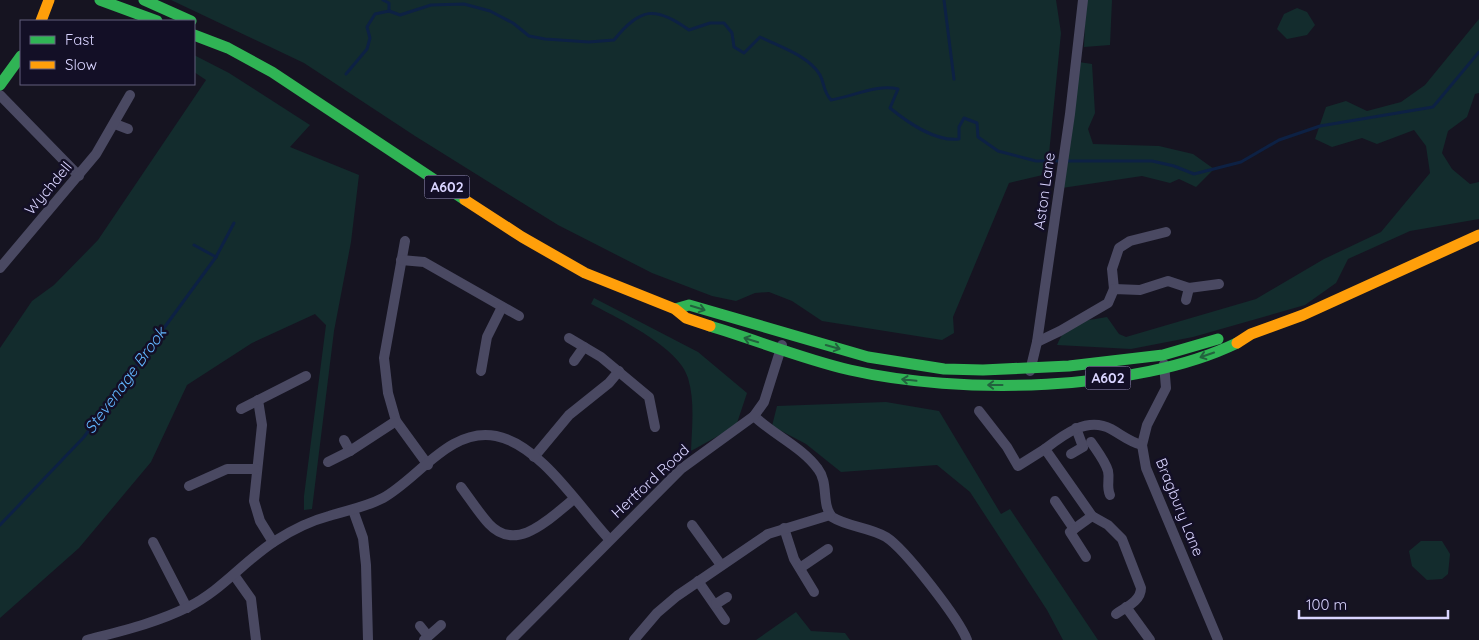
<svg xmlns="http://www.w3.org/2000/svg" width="1479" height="640" font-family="Quicksand,sans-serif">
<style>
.green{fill:#132c2d}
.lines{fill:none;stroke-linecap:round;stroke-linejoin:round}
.stream{stroke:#0d2144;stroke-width:3}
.street{stroke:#4a4962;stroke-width:10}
.fast{stroke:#30b455;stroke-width:11}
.slow{stroke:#ff9f0a;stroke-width:11}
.oneway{stroke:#22623e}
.labels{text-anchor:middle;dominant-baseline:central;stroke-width:5;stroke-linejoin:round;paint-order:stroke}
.shield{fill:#130f26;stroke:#9e99be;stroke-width:1}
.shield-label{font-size:14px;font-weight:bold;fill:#d9d4ff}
.street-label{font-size:15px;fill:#d9d4ff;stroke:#130f26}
.water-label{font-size:16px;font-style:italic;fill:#62b6ff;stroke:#130f26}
</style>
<rect width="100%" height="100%" fill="#161421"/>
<!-- green -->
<g class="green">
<polygon points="171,0 1056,0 1061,33 1047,174 1009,183 953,317 954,333 942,340 822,321 792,301 769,292 755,293 736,301 712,296 652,273 558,225 415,136 304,63"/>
<polygon points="1086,0 1112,0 1110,45 1084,47"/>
<polygon points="1297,8 1307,12 1315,25 1307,35 1287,39 1277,29 1284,14"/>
<path d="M1479,19V93L1475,94L1467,117L1448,131L1442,153L1452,169L1470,184L1479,182V219L1410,231L1348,259L1336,283L1305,305L1193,337L1131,349L1057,345C1068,319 1082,322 1107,317L1119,334L1126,337L1256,299L1324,259L1381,232L1430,173L1426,146L1414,130L1377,144L1362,138L1332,147L1315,139L1326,107L1346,101L1367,111L1401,102L1425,85Z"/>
<polygon points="194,55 229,73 310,125 290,147 359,175 351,242 334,331 312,509 304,510 304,496 326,325 315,314 252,343 187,385 151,462 79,548 0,618 0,348 32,301 54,285 98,240 206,80 194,72"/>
<polygon points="1079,62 1092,64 1095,113 1088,129 1093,144 1159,146 1193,154 1214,169 1196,187 1179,179 1170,183 1142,176 1062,188"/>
<path d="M594,298L698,352L747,393L736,426L691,451C692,427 695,401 688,378C680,348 618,318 591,304Z"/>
<polygon points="886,402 939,411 1001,514 1010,509 1098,640 1063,640 1047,610 970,492 937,465 841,472 806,444 772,426 777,406"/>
<polygon points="1421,541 1442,541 1450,554 1448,574 1442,579 1427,580 1412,566 1409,551"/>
<polygon points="796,612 811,631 845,633 850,640 756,640"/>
</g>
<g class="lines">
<!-- stream -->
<g class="stream">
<polyline points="383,0 389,3 389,11"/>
<polyline points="944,0 954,79"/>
<path d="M346,74L367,49L370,38L367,27L375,14L389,11L400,15L431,5L464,4L490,11L513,23L529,36L545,39L589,42L614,40C640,8 655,5 689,30L710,23H724L732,33L734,47L744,53L760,37C779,46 809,56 820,75C825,85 823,91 831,100C854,96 877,84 898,89L890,108C907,122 936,142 959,139V127L964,118L977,123L978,137L998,151L1036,161H1152L1174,166L1194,174L1241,162L1279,140L1320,126L1433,107L1479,52"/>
<polyline points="194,245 216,257"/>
<polyline points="0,525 84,437 216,257 234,223"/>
</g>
<!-- street -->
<g class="street">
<polyline points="0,95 79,176"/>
<polyline points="115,124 128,129"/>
<polyline points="405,241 384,358 388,393 396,421 428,465"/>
<polyline points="401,260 424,262 519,316"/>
<polyline points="0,268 96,154 130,95"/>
<polyline points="1114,289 1112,269 1119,248 1130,241 1166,232"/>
<polyline points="1186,300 1189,288"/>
<polyline points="569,338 601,357 649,397 655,427"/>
<polyline points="1037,342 1060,331 1108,303 1114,289 1140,290 1168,281 1189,288 1219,284"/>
<polyline points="574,361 584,347"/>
<polyline points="1164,364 1166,388 1147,425 1142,445 1146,468 1218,640"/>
<polyline points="481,371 487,337 502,307"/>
<polyline points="1030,371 1037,342 1070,114 1083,0"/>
<polyline points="258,400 262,425 254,501 260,521 273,542"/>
<polyline points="241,409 306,376"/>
<polyline points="979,411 1007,447 1018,466 1045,449"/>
<path d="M754,416C774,435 802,447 818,469C829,483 821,504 832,517C848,527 869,527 886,537C905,549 959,619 967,640"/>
<polyline points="344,440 350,451"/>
<path d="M1091,442C1097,451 1105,461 1108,471C1110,480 1106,486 1110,495"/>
<polyline points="1071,454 1083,447 1076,428"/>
<polyline points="534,457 569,415 609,383 619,371"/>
<polyline points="328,462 350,451 396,421"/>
<polyline points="189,486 227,469 256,469"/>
<path d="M461,487C470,499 479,513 489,524C517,554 551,517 574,499"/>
<polyline points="1055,501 1074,529 1092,516"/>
<polyline points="353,510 363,538 366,565 368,640"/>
<polyline points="692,525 721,565"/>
<polyline points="784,528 794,559 814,592"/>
<polyline points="1074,529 1070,532 1086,557"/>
<polyline points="153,542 187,608"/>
<polyline points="800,568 828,549"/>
<polyline points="234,575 251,599 256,640"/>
<polyline points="698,581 725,620"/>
<polyline points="716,604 727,597"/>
<polyline points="1126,607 1150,640"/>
<path d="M1116,614C1126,607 1141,601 1141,588L1122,539L1108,525L1092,516L1045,449C1063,435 1087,416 1111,429C1122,435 1130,442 1142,445"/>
<polyline points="420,626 428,636"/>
<path d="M87,640C121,631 156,623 188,607C221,591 244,561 275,541C292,530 310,521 329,516C348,510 366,507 383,498C419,478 450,427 496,436C541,445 579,507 609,539"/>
<polyline points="424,640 441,625"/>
<polyline points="511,640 681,469 754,416 764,402 782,345"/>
<polyline points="634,640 657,613 677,596 768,534 830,515"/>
</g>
<!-- fast -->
<g class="fast">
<polyline points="100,0 157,21"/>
<polyline points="144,0 191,21"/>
<polyline points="194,35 228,48 272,72 465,200"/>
<polyline points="0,85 21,56"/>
<polyline points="675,309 689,305 868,357 944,369 983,370 1069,366 1163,355 1218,339"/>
<path d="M710,326C756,340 803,359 850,370C959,395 1136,392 1237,343"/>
</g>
<!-- slow -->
<g class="slow">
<polyline points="41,21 49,0"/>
<polyline points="465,200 522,237 585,273 675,309 686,318 710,326"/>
<polyline points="1237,343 1251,334 1303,315 1479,235"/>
</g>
</g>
<!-- one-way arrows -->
<defs><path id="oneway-shaft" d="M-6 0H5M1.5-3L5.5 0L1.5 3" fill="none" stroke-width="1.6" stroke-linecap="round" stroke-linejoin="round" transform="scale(1.25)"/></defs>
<g class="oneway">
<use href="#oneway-shaft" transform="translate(698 308) rotate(17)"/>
<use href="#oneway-shaft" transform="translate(751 340) rotate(-163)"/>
<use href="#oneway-shaft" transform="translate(833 347) rotate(16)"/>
<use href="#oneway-shaft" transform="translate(1207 355) rotate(161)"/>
<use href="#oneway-shaft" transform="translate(909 380) rotate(-174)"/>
<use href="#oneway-shaft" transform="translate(995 385) rotate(-180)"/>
</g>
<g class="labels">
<!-- shield labels -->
<g class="shield">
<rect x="424.5" y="175.5" width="45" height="23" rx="4"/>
<rect x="1085.5" y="366.5" width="45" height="23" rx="4"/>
</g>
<g class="shield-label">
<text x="447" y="187">A602</text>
<text x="1108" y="378">A602</text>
</g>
<!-- street labels -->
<g class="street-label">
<text transform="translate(48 188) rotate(-50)">Wychdell</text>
<text transform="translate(1044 191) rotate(-82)">Aston Lane</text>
<text transform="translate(650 481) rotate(-43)">Hertford Road</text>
<text transform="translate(1180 507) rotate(68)">Bragbury Lane</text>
</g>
<!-- water labels -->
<g class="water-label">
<text transform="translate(125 380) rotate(-54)">Stevenage Brook</text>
</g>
</g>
<!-- legend -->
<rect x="20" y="20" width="175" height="65" fill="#130f26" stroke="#625e7d"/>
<rect x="30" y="36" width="25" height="8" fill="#30b455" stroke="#625e7d"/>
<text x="65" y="45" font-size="15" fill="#d9d4ff">Fast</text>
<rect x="30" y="61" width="25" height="8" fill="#ff9f0a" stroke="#625e7d"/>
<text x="65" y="70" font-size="15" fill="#d9d4ff">Slow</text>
<!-- scale -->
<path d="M1299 610v8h149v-8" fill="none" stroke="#d9d4ff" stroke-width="2.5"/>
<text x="1306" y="610" font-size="15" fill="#d9d4ff" stroke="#130f26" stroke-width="4" paint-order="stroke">100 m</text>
</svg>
